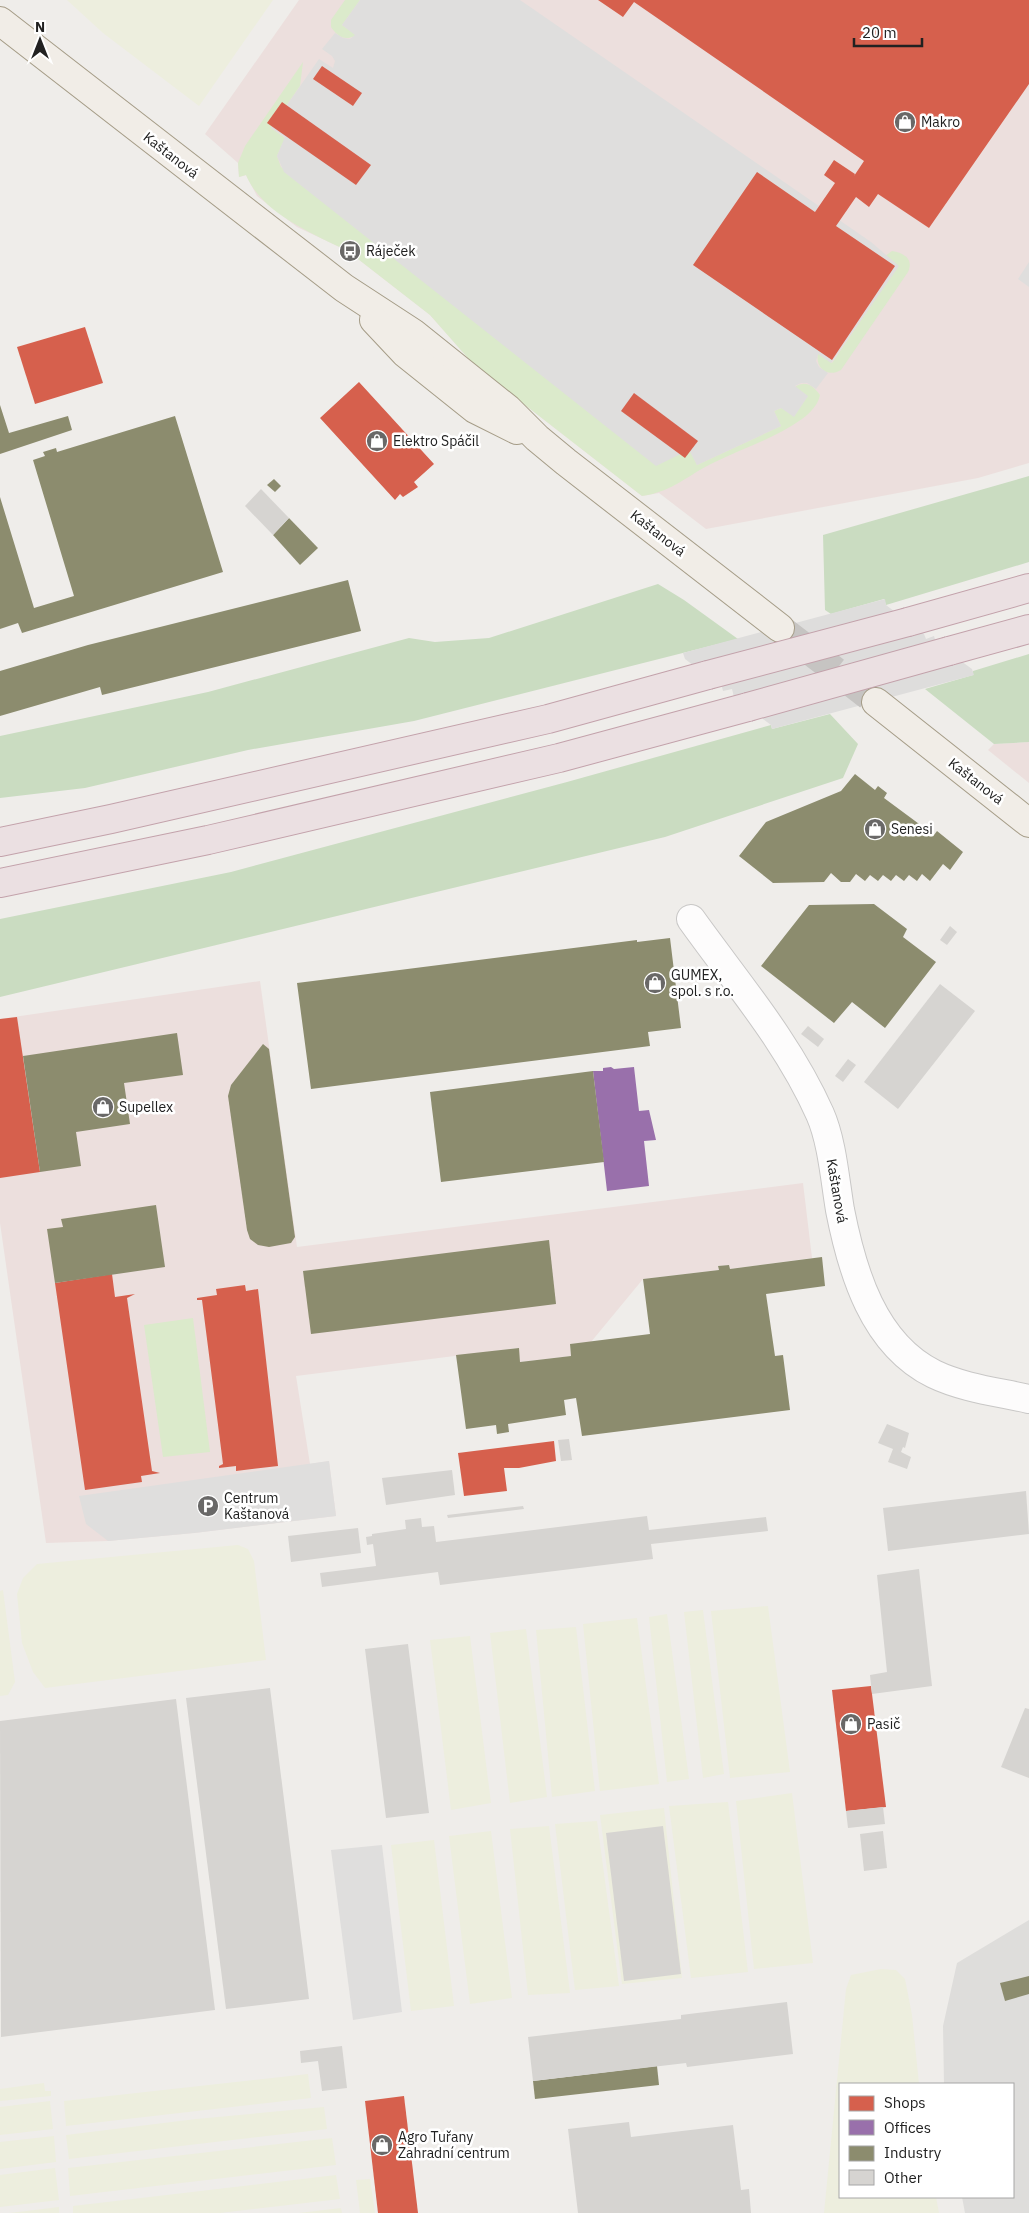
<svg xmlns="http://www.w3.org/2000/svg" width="1029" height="2213" font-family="'IBM Plex Sans',sans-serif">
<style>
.residential{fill:#dedddb}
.commercial{fill:#ecdfdd}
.farmland{fill:#edeede}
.grass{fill:#dbeacb}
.forest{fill:#cadcc1}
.parking{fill:#dfdedd}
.pier{fill:#dedddc}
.shops{fill:#d6604d}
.offices{fill:#9970ab}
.industry{fill:#8c8c6e}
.building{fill:#d6d4d1}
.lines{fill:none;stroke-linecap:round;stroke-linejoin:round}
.major-tunnel{stroke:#c6c4c2;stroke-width:28;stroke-dasharray:28 14;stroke-linecap:butt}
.minor-casing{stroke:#c8c7c6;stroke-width:30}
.major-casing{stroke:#a59c87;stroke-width:30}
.highway-casing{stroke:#c3a2ab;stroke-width:30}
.minor{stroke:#fdfcfc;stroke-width:28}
.major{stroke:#f1ede7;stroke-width:28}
.highway{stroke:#ebe0e2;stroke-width:28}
.highway-bridge-casing{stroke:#c3a2ab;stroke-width:30;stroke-linecap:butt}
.highway-bridge{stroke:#ebe0e2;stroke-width:28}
.labels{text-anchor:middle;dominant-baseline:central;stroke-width:5;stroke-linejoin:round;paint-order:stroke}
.poi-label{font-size:14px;fill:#212121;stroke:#fff;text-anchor:start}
.street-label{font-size:14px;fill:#212121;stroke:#fff}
</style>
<rect width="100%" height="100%" fill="#efedea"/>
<!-- residential -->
<polygon class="residential" points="1029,1920 1029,2213 965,2213 962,2197 1013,2197 1013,2084 944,2084 943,2026 957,1963"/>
<!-- commercial -->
<g class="commercial">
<polygon points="299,0 1029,0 1029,463 978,478 706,529 659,493 642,496 475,366 430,315 358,259 361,254 350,246 346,250 297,227 257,196 246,175 239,177 238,163 205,134"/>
<polygon points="1029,742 1029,783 988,750 994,744"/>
<polygon points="260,981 297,1247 803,1183 812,1258 730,1269 729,1265 718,1266 719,1270 643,1279 591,1342 570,1344 571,1356 520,1362 518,1348 296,1376 310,1464 329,1461 336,1516 194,1533 108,1541 46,1543 0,1223 0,1019"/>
</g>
<!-- farmland -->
<g class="farmland">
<polygon points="67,0 273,0 199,106 103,33"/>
<polygon points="238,1545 248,1549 254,1561 266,1660 45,1688 33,1672 22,1643 17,1594 23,1578 37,1564"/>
<polygon points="3,1590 15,1682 8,1695 0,1696 0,1591"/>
<polygon points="768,1606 790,1772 730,1778 711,1611"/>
<polygon points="703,1610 724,1774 703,1778 684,1612"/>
<polygon points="667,1614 689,1779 667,1782 649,1617"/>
<polygon points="637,1618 659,1784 600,1791 583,1624"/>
<polygon points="576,1627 595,1791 552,1797 536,1630"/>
<polygon points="526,1629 547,1797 510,1803 490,1633"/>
<polygon points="470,1636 491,1803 451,1810 430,1640"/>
<polygon points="792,1793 813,1963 754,1969 736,1801"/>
<polygon points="728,1802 748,1972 691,1978 669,1806"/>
<polygon points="664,1808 682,1978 622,1984 600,1815"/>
<polygon points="597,1821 619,1986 575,1990 555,1824"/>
<polygon points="549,1826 570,1993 528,1995 510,1829"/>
<polygon points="491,1831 512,1998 470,2004 449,1836"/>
<polygon points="434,1840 454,2006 411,2011 391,1845"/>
<polygon points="881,1969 896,1970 905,1979 912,2015 919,2084 840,2084 840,2197 936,2197 939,2213 824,2213 846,1989 851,1975"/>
<polygon points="308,2074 311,2098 66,2126 64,2101"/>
<polygon points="44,2083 45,2091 51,2091 51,2096 0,2101 0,2089"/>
<polygon points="50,2101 53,2129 0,2135 0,2107"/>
<polygon points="324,2107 327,2129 69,2159 66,2135 196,2119"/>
<polygon points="54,2136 56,2162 0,2169 0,2142"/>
<polygon points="332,2138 336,2165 70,2196 68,2168"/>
<polygon points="55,2168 59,2200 0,2207 0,2175"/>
<polygon points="336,2175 340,2199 220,2213 73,2213 73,2206"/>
<polygon points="370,2179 375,2213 360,2213 356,2180"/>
<polygon points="59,2207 59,2213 10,2213"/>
<polygon points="341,2208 342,2213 299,2213"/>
</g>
<!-- grass -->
<g class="grass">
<path d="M345,0H360L342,25L356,35C345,42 337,36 331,27V20Z"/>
<path d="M303,62L300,86L271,128L285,138L277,156L281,167L690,450L697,465L781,426L774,411L808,397L795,387C805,380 813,385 820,395C818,405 810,413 802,419C776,438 743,448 715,462C687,475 675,491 642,496L475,366L430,315L358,259L361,254L350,246L346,250C311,233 262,213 246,175L239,177L238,163L245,146Z"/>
<path d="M892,251C904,253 914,259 908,272L841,370C827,378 815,368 818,353L832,363L898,266L885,256Z"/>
<polygon points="193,1318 210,1452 163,1457 144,1325"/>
</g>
<!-- forest -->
<g class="forest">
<polygon points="1029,476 1029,562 886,605 884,599 831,614 825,610 823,535"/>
<polygon points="658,584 684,600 738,639 414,721 248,750 85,788 0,798 0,736 208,692 409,638 435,642 489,638"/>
<polygon points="1029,654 1029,742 994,744 925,689 973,675 973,671"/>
<polygon points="830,714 858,744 843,778 665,837 0,997 0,919 231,872 567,782 771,725 772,729"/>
</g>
<!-- parking -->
<g class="parking">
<polygon points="360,0 520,0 871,242 899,266 831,363 818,354 816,361 819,367 828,373 816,389 807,383 801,383 795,386 808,396 794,417 781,408 774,411 781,426 697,465 689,450 656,466 284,172 277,156 285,137 271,128 319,59 333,68 335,61 332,56 322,49 335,33 343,38 350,39 355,35 342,25"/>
<polygon points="1029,262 1029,287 1018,279"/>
<polygon points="329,1461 336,1516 194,1533 108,1541 86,1524 79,1496"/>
<polygon points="382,1845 402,2012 353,2020 331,1850"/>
</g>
<!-- pier -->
<polygon class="pier" points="885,599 886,605 924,634 926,639 934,636 936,643 972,669 974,675 772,729 771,725 734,697 732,689 723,691 722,687 685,659 683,653"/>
<!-- shops -->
<g class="shops">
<polygon points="598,0 1029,0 1029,84 929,228 878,194 869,207 856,197 836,226 895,266 832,360 693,265 757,172 815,212 835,183 824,175 834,160 855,174 854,176 864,161 634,2 623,17"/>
<polygon points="322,66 362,93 353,106 313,79"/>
<polygon points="282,102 371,165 356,185 267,123"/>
<polygon points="85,327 103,383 35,404 17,347"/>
<polygon points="359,382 434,464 414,482 418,487 403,497 400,494 395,500 320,418"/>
<polygon points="634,393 698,441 685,458 621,411"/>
<polygon points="17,1017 40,1172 0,1178 0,1019"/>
<polygon points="112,1274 115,1297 135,1294 127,1298 152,1471 160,1473 141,1476 142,1482 85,1490 55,1283"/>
<polygon points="245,1285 246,1291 258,1289 278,1466 236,1471 236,1466 219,1468 219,1466 223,1464 202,1300 197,1300 197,1298 217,1295 216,1289"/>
<polygon points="554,1441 556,1461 519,1468 504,1468 507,1491 464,1496 458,1453"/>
<polygon points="871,1686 886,1807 846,1811 832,1690"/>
<polygon points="404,2096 418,2213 378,2213 365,2101"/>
</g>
<!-- offices -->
<polygon class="offices" points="611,1067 614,1069 634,1067 639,1111 649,1110 656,1140 644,1141 649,1186 607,1191 593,1071 603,1071 603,1068"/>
<!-- industry -->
<g class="industry">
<polygon points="0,405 9,433 68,416 72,430 0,454"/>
<polygon points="175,416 223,572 22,633 18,623 0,629 0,497 34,608 74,596 33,460 45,456 43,452 56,448 57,452"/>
<polygon points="274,479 281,486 275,492 267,485"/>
<polygon points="289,518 318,548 300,565 273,535"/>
<polygon points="348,580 361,631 102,695 100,687 0,716 0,671 88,645"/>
<polygon points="855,774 875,790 878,786 887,793 884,798 934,835 937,831 963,852 950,870 943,864 930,881 922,874 917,881 909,875 904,881 896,875 891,881 883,875 878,881 870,875 865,881 856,874 850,882 841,882 831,873 824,882 773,883 739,856 766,822 841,791"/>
<polygon points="874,904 907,929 903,937 936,962 885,1028 852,1002 834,1023 761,966 809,905"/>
<polygon points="670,938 681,1028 648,1032 650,1046 311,1089 297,983 637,940 637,942"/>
<polygon points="177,1033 183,1075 124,1083 130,1124 76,1132 81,1166 40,1172 23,1056"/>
<polygon points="263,1044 269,1049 295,1237 291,1243 269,1247 258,1245 250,1239 247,1230 228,1096 231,1085"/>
<polygon points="593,1071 604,1162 441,1182 430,1092"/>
<polygon points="156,1205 165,1267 55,1283 47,1229 63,1227 61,1219"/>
<polygon points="549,1240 556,1304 311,1334 303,1271"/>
<polygon points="822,1257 825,1286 766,1294 775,1356 783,1355 790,1410 582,1436 576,1398 564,1400 566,1415 508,1424 509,1432 497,1434 496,1425 466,1429 456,1355 519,1348 520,1362 571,1356 570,1344 650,1334 643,1279 719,1270 718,1266 729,1265 730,1269"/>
<polygon points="1029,1976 1029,1994 1005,2001 1000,1983"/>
<polygon points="657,2066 659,2085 535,2099 533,2081"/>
</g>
<!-- building -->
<g class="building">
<polygon points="261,489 289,518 273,535 245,506"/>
<polygon points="950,926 957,932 947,945 940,940"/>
<polygon points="940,984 975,1011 898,1109 864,1082"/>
<polygon points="808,1026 824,1039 818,1047 801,1034"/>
<polygon points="848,1059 856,1065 843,1082 835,1076"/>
<polygon points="887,1424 909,1433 905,1448 903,1447 901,1452 911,1457 907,1469 888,1462 893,1449 878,1443"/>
<polygon points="569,1439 572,1460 561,1461 558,1440"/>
<polygon points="452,1470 455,1495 386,1505 382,1478"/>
<polygon points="1026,1491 1029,1534 888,1551 883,1508"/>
<polygon points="523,1506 524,1509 448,1518 447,1515"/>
<polygon points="647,1516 649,1530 766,1517 768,1531 651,1544 653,1559 440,1585 438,1572 322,1587 320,1573 376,1566 373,1544 367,1545 366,1537 372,1536 372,1534 406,1529 405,1520 421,1518 422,1527 434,1526 436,1542"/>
<polygon points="358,1528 361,1553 291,1562 288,1536"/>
<polygon points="919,1569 932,1686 872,1694 870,1675 887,1672 877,1575"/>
<polygon points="408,1644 429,1813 386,1818 365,1649"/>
<polygon points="270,1688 309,1999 226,2009 186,1698"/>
<polygon points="176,1699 215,2010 1,2037 0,1721"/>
<polygon points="1025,1708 1029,1709 1029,1778 1001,1767"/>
<polygon points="883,1807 885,1824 848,1828 846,1811"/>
<polygon points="663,1826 681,1974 624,1981 606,1833"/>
<polygon points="883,1831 887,1868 864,1871 860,1834"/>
<polygon points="787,2002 793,2054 687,2067 686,2063 533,2081 528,2037 681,2019 681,2015"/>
<polygon points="342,2046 347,2088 322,2091 318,2061 301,2063 300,2051"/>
<polygon points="629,2122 631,2137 733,2125 741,2190 749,2189 751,2213 578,2213 568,2129"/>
</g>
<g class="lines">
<!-- major-tunnel -->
<polyline class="major-tunnel" points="780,628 876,702"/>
<!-- minor casing -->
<g class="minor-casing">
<path id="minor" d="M691,919C736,982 788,1042 820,1114C832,1141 835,1180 840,1210C852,1271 873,1344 934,1374C963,1388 998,1392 1029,1399"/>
</g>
<!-- major casing -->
<g class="major-casing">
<g id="major">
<polyline points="0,21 344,288 413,333 508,409 537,438 566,462 780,628"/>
<polyline points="374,320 405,353 475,409 517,430"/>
<polyline points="876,702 1029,823"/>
</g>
</g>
<!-- highway casing -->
<g class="highway-casing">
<g id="highway">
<polyline points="908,622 1029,588"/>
<polyline points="949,651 1029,629"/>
<polyline points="0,842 111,819 548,719 708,675"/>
<polyline points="0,883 208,840 559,758 748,707"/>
</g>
</g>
<!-- minor -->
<use href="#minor" class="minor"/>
<!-- major -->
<use href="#major" class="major"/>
<!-- highway -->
<use href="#highway" class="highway"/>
<!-- highway-bridge casing -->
<g class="highway-bridge-casing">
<g id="highway-bridge">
<polyline points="708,675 908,622"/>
<polyline points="748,707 949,651"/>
</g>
</g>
<!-- highway-bridge -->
<use href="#highway-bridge" class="highway-bridge"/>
</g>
<!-- icons -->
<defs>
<g id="shop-disc" transform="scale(1.125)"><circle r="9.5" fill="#696867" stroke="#fff"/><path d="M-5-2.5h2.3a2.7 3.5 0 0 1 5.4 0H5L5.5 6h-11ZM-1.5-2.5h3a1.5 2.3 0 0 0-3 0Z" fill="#fff"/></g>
<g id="bus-disc" transform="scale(1.125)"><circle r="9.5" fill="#696867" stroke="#fff"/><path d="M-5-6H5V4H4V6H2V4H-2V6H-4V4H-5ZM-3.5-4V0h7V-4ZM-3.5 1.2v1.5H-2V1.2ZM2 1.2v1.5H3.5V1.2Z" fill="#fff"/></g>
<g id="parking-disc" transform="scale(1.125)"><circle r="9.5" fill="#696867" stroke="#fff"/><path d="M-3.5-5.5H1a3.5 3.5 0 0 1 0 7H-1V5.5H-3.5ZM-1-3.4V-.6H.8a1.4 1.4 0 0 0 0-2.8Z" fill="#fff"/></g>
</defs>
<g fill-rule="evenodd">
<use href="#shop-disc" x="905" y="122"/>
<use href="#bus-disc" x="350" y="251"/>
<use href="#shop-disc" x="377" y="441"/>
<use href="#shop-disc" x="875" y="829"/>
<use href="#shop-disc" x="655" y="983"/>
<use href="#shop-disc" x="103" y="1107"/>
<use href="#parking-disc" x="208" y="1506"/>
<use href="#shop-disc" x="851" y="1724"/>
<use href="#shop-disc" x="382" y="2145"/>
</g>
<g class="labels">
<!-- poi labels -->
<g class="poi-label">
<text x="921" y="122">Makro</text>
<text x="366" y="251">Ráječek</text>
<text x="393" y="441">Elektro Spáčil</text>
<text x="891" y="829">Senesi</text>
<text x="671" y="975">GUMEX,<tspan x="671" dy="16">spol. s r.o.</tspan></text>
<text x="119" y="1107">Supellex</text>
<text x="224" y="1498">Centrum<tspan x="224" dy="16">Kaštanová</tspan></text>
<text x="867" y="1724">Pasič</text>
<text x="398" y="2137">Agro Tuřany<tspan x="398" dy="16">Zahradní centrum</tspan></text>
</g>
<!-- street labels -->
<g class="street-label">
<text transform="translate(171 155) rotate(38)">Kaštanová</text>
<text transform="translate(658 533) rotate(38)">Kaštanová</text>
<text transform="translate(976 781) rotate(38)">Kaštanová</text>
<text transform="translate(837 1191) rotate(80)">Kaštanová</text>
</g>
</g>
<!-- legend -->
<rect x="839" y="2083" width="175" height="115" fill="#ffffff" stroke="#a6a6a6"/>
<rect x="849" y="2096" width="25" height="15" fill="#d6604d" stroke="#a6a6a6"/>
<text x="884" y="2108" font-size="15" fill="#212121">Shops</text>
<rect x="849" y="2120" width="25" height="15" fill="#9970ab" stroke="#a6a6a6"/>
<text x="884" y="2133" font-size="15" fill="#212121">Offices</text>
<rect x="849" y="2146" width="25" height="15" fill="#8c8c6e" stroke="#a6a6a6"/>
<text x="884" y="2158" font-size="15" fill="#212121">Industry</text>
<rect x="849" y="2170" width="25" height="15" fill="#d6d4d1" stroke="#a6a6a6"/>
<text x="884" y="2183" font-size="15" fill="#212121">Other</text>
<!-- north arrow -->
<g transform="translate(40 40)" stroke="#ffffff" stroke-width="4" paint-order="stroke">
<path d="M0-4L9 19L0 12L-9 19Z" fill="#212121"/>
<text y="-8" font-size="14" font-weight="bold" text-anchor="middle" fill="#212121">N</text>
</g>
<!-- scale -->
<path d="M854 38v8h68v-8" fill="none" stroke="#212121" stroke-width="2.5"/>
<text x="862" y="38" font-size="15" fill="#212121" stroke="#ffffff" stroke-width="4" paint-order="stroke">20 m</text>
</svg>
